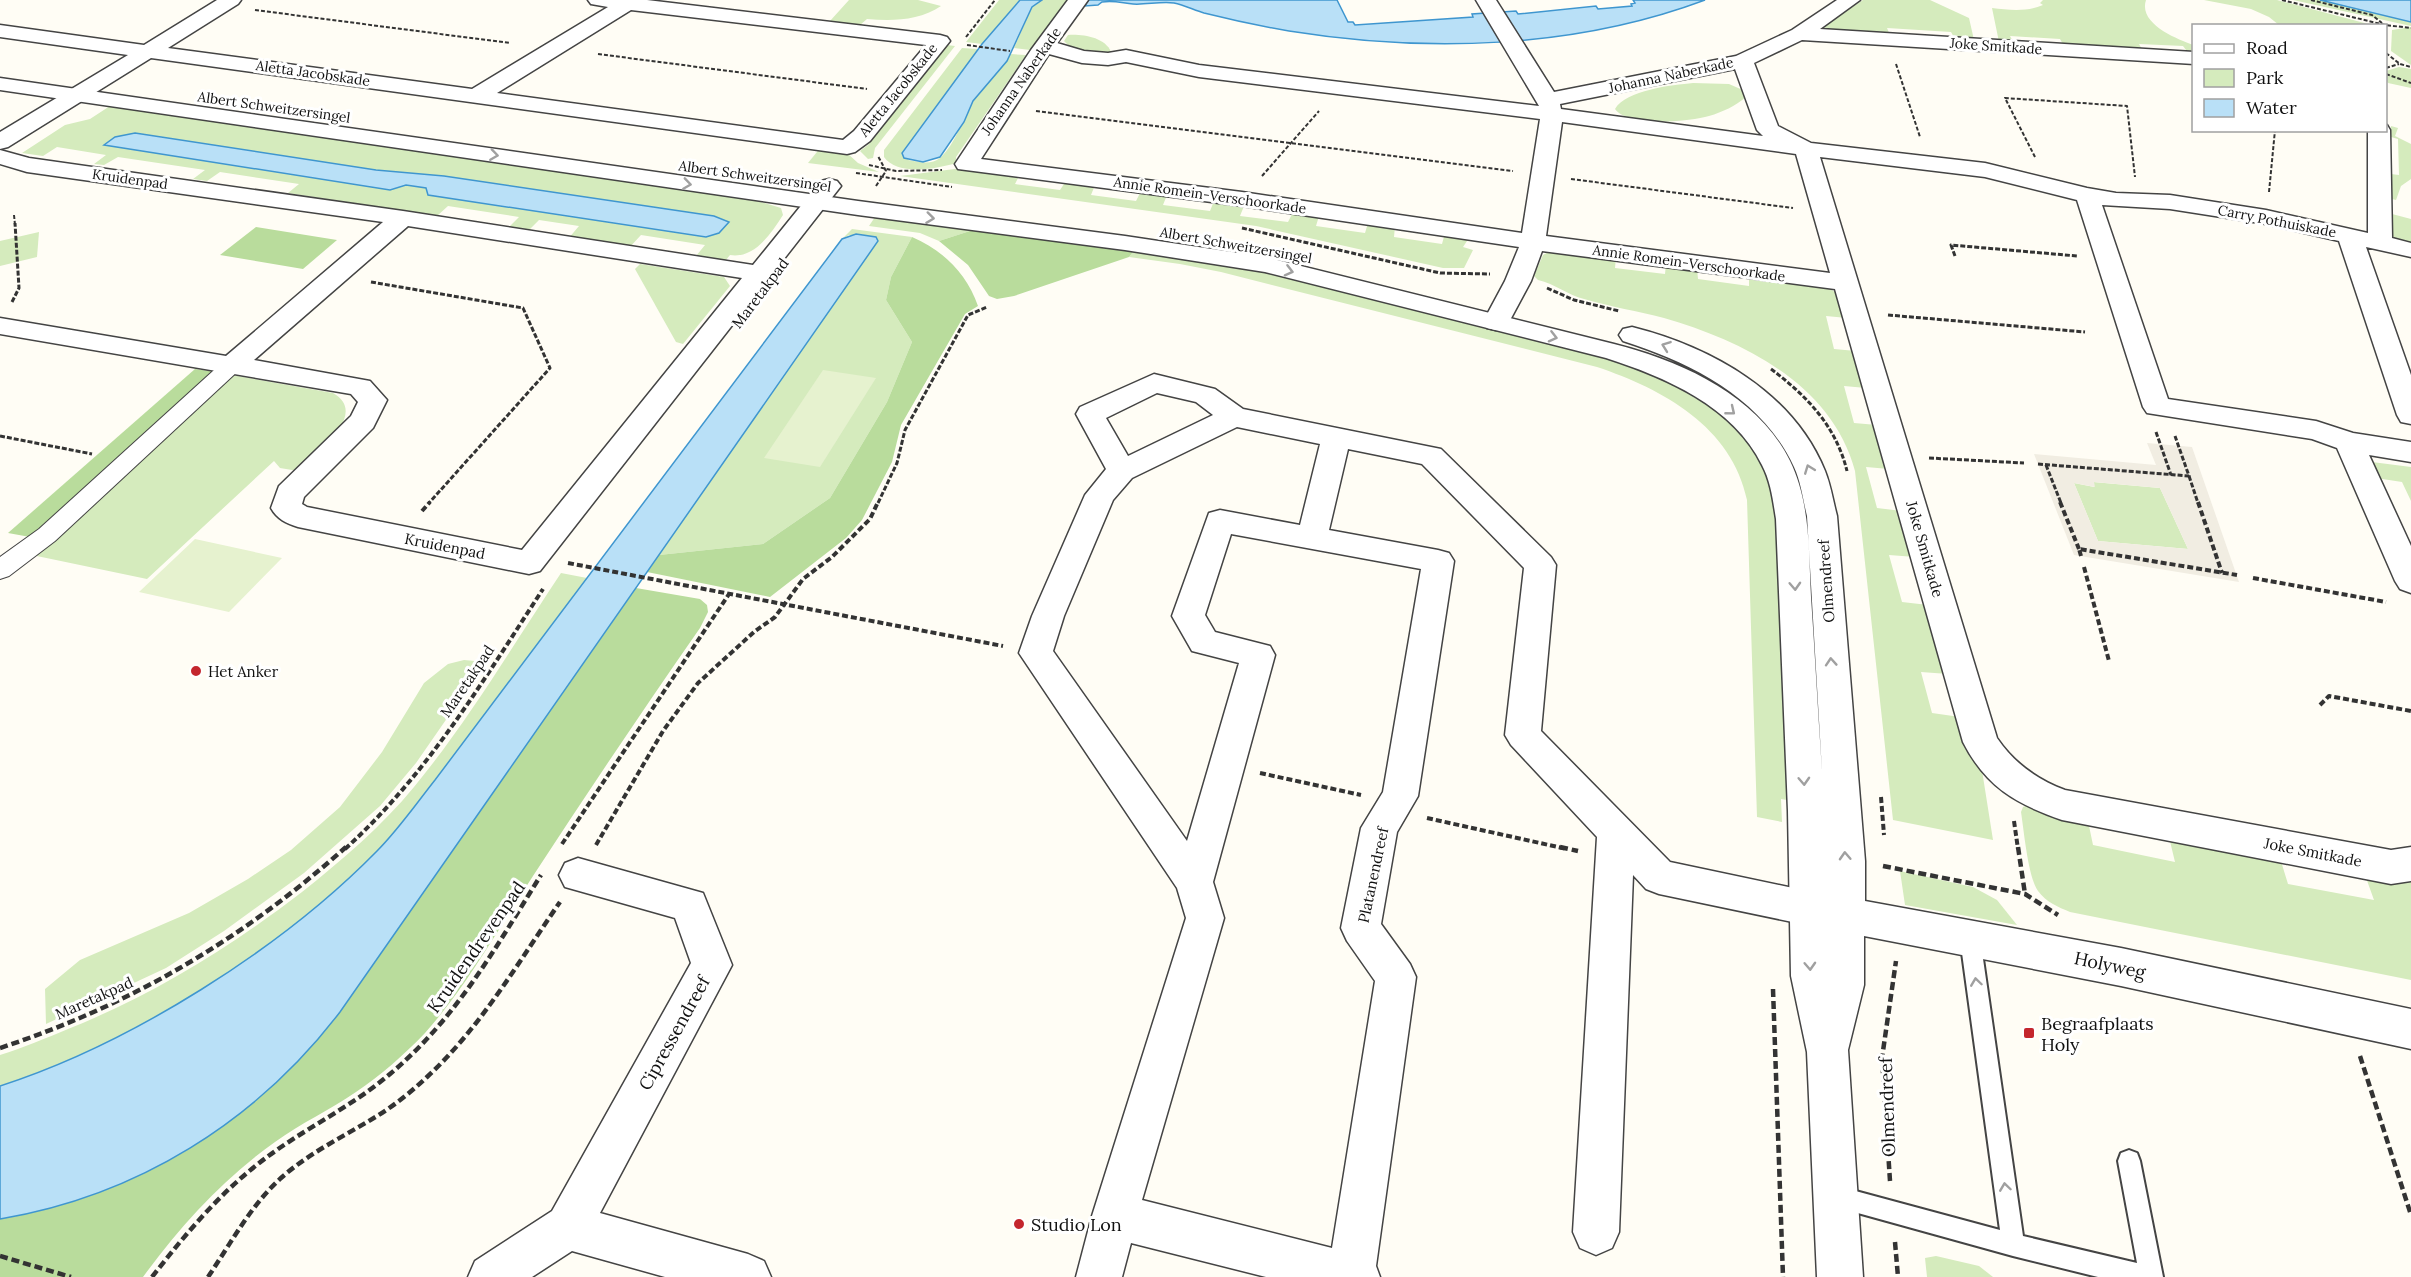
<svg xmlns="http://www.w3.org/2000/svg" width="2411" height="1277" font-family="Lora,serif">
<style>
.green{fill:#d5ebbd;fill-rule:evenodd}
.forest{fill:#b9dc9c}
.pitch{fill:#e6f2cf}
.plaza{fill:#f1ede2;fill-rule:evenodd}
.water{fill:#b9e0f7;stroke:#3f96cf;stroke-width:1.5}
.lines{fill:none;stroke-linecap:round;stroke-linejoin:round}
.service-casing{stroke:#444;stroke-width:4}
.pedestrian-casing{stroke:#444;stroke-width:2}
.minor-casing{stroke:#444;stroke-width:3}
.tertiary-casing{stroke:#444;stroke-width:3}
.path-far3{stroke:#333;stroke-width:2;stroke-dasharray:4 2;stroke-linecap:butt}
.path-far2{stroke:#333;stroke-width:3;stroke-dasharray:5 2;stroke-linecap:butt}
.path-far1{stroke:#333;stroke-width:4;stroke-dasharray:6 3;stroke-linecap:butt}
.path{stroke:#333;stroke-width:4.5;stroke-dasharray:8 4;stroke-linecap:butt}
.service{fill:#fff;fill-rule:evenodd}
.pedestrian{fill:#fff;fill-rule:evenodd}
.minor{fill:#fff;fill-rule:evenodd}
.tertiary{fill:#fff;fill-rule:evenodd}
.oneway{stroke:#a0a0a0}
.poi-dot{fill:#c4262e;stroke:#fff;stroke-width:2}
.labels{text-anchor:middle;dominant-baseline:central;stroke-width:6;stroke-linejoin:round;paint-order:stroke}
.far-street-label{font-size:14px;fill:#111;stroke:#fff}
.street-label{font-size:15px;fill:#111;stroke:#fff}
.poi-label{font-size:15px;fill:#111;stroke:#fff;text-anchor:start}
.near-street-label{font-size:18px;fill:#111;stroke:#fff}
.near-poi-label{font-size:18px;fill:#111;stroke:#fff;text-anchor:start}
</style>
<rect width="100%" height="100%" fill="#fffdf5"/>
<!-- green -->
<g class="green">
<path d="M849,0H918L941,6C919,21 892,21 867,19L860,25L830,21Z"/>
<polygon points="999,0 1020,0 982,44 966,42"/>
<polygon points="1042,0 1069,0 1030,50 1014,48 1032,7"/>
<polygon points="1863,0 1930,0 1969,18 1974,40 1955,39 1951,32 1887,28 1890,35 1826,32 1824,26"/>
<path d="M2043,0H2146C2138,24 2177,39 2193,45V54H2189L2183,46L2139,44L2143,51L2064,46L2060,39L2010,36L2014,43L1999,42L1992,8C2009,10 2027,12 2043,5L2040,3Z"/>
<polygon points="2204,0 2277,0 2372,25 2279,25 2269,17 2251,9"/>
<polygon points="2293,0 2320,0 2411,22 2411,26"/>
<polygon points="2411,27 2411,65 2391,51 2392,30"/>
<path d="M1068,35C1082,34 1105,37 1111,52C1096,57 1074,53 1064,41Z"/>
<polygon points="947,45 955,46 875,148 873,158 868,159 860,151 868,145"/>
<path d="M962,48L978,49L954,84L908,160C918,162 932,165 940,158C957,142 962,119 973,101C984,84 1001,72 1010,54L1026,55L956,157V163C937,169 897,176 884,157V150Z"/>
<polygon points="2399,67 2411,69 2411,88 2388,83 2386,80 2386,71"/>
<path d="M1693,83L1729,84L1745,91L1746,97C1735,106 1723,112 1709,116C1689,122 1628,127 1615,109C1626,90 1672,85 1693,83Z"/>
<path d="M113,104L764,198L761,202L781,208L783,215C771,234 754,259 730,255L726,260L696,256L705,245L641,235L629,248L568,239L579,226L539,220L529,230L509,227L519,217L448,206L437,216L288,193L299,184L220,172L207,181L193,179L205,170L118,157L104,165L94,164L106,155L57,147L43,156L22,153L65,125L90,119ZM135,133L376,170L444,176L714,216L712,236L428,195L426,188L406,185L390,190L111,139Z"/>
<polygon points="2391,126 2398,128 2395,136 2411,144 2411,179 2401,186 2396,200 2392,199 2391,174 2399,175 2398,139 2391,137"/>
<polygon points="821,147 847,153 858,163 879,172 808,163"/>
<polygon points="970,167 1020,174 1015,184 1060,190 1066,181 1095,185 1091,195 1136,201 1141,191 1167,195 1163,205 1210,211 1214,201 1244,206 1240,216 1288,222 1293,212 1319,216 1316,226 1365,233 1368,223 1395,226 1394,237 1442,244 1445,233 1469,238 1463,247 1473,250 1464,268 1443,268 1256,226 900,176"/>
<polygon points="877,214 976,229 939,241 920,233 869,226"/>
<polygon points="2392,214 2411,219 2411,243 2392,239"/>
<polygon points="852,229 912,237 891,277 886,300 912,342 887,402 830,498 763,544 659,555 878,240 849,235 842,239"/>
<polygon points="39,232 37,257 0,266 0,241"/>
<path d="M1552,250L1616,257L1615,268L1665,274L1666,264L1697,268L1698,279L1749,286V275L1826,287L1837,293L1847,318L1826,316L1834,349L1856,351L1866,388L1844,386L1854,423L1877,425L1889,469L1866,467L1877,508L1902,511L1915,557L1889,555L1902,602L1928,605L1948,674L1921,672L1932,713L1960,717L1981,764L1993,840L1893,820L1855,471C1832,385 1744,341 1664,318C1638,311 1611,307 1584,299C1568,295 1555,284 1538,280L1534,276L1543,255Z"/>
<path d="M1133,252L1257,270L1613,357L1690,391L1724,416L1756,450L1776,489L1793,801L1781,799L1782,822L1757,817L1747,500C1732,427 1663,389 1597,367L1221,272L1180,264L1129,257Z"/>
<polygon points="640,264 724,277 730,286 683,344 676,342 635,269"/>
<path d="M232,375L333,393C370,414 316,453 298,471L280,468L274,461L147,579L32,555Z"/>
<polygon points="2372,462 2411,467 2411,501 2402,482 2376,478"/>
<polygon points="2093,482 2160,488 2188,549 2098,541 2074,483 2094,487"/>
<path d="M561,573L587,578C545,634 504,689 462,744C435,780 408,819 377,851C283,949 129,1044 0,1086V1055C23,1048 46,1038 68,1029C153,995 229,948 302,892C342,860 382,826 414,787C469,720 513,645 561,573Z"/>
<polygon points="464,660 486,662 416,763 380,806 304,873 224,931 166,968 46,1024 45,989 80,960 189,913 248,879 291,850 340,807 382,752 424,683 448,664"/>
<path d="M2028,805L2088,821L2093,845L2175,862L2169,837L2280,858L2288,884L2374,900L2365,875L2411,879V980L2070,912C2058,907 2046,902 2038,891C2028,877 2024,831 2021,812L2023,807Z"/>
<polygon points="1900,871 1973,887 1997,900 2017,925 1905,905"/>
<polygon points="1936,1256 1979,1266 1993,1277 1927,1277 1925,1258"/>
</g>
<!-- forest -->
<g class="forest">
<polygon points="256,227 337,240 303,269 220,255"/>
<polygon points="976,229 1133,252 1129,257 1014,296 997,299 989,296 968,265 939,241"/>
<path d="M912,237C943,250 967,274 978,306L965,314L901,425L892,462L862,520L846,538L770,597L647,572L659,555L763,544L830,498L887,402L912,342L886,300L891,277Z"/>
<polygon points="195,369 217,372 30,537 8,533"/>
<path d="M636,588L700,599L707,605L708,612L700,628C643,710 587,793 533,876C498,929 467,986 425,1033C404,1055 381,1075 356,1092C330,1110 301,1123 275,1142C223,1179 181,1225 143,1277H0V1219C136,1196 256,1121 340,1012Z"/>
</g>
<!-- pitch -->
<g class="pitch">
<polygon points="823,370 876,378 820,467 764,458"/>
<polygon points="195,539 282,558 229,612 139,592"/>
</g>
<!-- plaza -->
<path class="plaza" d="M2147,443L2192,447L2239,582L2074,555L2034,454L2156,465ZM2094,482L2160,488L2188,549L2098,541L2074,483L2095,487Z"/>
<!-- water -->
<g class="water">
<polygon points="1020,0 1042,0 1032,7 1007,61 973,101 964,122 940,157 923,162 904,158 902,153 982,44"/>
<path d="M1088,0H1337L1348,22H1353L1355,25L1473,17L1472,14L1516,11L1518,14L1596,6L1598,9L1632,6L1631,4L1635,3L1633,0H1705C1574,49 1426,53 1289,31C1260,26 1232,20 1204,13C1194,10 1184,5 1174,3C1161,1 1146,5 1133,4C1122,3 1114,0 1102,2L1098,5L1085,6Z"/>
<polygon points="2320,0 2411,0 2411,22"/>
<polygon points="135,133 376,170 444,176 714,216 729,222 719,233 706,237 428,195 426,188 406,185 390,190 104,145 115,137"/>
<path d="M856,234L876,237L878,241L340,1012C256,1122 137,1196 0,1219V1086C130,1044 281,949 377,851C398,830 416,804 435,780L842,239Z"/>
</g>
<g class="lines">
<!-- service casing -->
<g class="service-casing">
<polygon id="service" points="1970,929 1977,932 1980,938 2023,1236 2137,1263 2118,1161 2121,1153 2129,1150 2137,1153 2140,1161 2163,1277 2098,1277 2013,1256 1829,1205 1826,1197 1829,1189 1837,1186 2000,1230 1960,938 1963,932"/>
</g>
<!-- pedestrian casing -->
<g class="pedestrian-casing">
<polygon id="pedestrian" points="231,359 238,361 242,366 238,371 55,541 9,576 0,579 0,557 39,529 224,361"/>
</g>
<!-- minor casing -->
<g class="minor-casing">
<g id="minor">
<path d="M217,0H241L238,4L168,48L472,89L608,7L591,4L588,0H647L940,35L947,37L950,41L870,141L855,152L847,154L151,58L8,147L0,149V132L128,55L0,37V25L144,45ZM631,10L926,45L854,131L843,140L497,93Z"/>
<path d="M1068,0H1088L1057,43L1084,51L1108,53L1126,50L1199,65L1539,106L1476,0H1496L1554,92L1736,56L1792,30L1837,0H1860L1820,29L2194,52V64L1802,40L1754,63L1778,126L1811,143L1985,163L2087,188L2116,193L2170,195L2266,210L2368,233V130H2386L2387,125L2390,130L2392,238L2411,243V257L2366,247L2411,375V424L2401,422L2397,415L2339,241L2266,224L2170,209L2102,205L2168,399L2316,421L2353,433L2411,442V462L2369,455L2411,546V593L2400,589L2395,581L2337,448L2312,439L2147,413L2143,407L2077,200L1985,177L1820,157L1997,738C2014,763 2036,779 2065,790L2391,850L2411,847V881L2391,884L2062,820C2016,804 1986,787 1963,742L1835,289L1542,251L1531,281L1509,322L1505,328L1496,330L1487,328L1483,322L1505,281L1519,247L1242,206L958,169L955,164L1031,50ZM1049,54L1082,63L1108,65L1126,62L1199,77L1540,119L1522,233L1242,192L981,159ZM1735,69L1757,130L1763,136L1561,109L1560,104ZM1562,122L1796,154L1830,273L1546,236Z"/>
<path d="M0,150L29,158L403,211L753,265L821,181L829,179L837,181L841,186L540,571L529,574L298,527C286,523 277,519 271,508L279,486L351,416L358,402L351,394L0,334V318L226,356L383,222L27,172L0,164ZM408,226L742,278L522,550L307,507L302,504L304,497L373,428L387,400L370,381L254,360Z"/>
<path d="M1154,374L1215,389L1243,409L1441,449L1551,557L1556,565L1541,731L1670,862L1807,891L1821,896L1826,908L1821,920L1807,925L1659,894L1646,889L1633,875L1619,1232L1612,1248L1596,1255L1580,1248L1573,1232L1597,837L1511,745L1505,735L1524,568L1422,464L1348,449L1329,530L1438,550L1449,553L1454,561L1418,796L1397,832L1381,924L1410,964L1416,977L1376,1266L1380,1277H1266L1131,1243L1122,1277H1076L1092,1216L1186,918L1177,888L1019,653L1032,616L1085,495L1106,469L1076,414L1080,407ZM1157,393L1196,402L1213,415L1128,456L1106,418ZM1237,427L1320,444L1300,525L1220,510L1209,513L1172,616L1192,651L1239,663L1187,841L1053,651L1064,616L1113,500L1132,478ZM1231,534L1421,569L1383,792L1361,828L1341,928L1347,941L1375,981L1332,1248L1142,1200L1224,918L1213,882L1275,655L1270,646L1215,632L1205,615Z"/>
<polygon points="578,858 703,893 732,965 600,1213 748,1254 764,1261 771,1277 665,1277 572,1251 532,1277 468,1277 475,1261 552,1211 691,963 675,918 565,887 559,875 565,863"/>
</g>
</g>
<!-- tertiary casing -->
<g class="tertiary-casing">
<path id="tertiary" d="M0,78L858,201L1125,236L1265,257L1614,344C1689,363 1775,403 1799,484C1810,520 1809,559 1811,597C1815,655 1818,713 1822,771L1807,516C1803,500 1801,482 1794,467C1762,398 1692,363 1623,341L1619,335L1623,329L1632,327C1711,347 1793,392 1825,471C1831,486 1833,501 1837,516L1865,861V901L2121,948L2411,1009V1049L2121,986L1864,936V985L1848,1050L1863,1277H1817L1807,1052L1791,976L1788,811L1776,519C1773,501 1771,482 1762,465C1733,406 1665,377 1606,358L1265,272L1125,250L858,215L0,90Z"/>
</g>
<!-- path-far3 -->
<g class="path-far3">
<polyline points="2282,0 2385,25 2411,28"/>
<polyline points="2311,0 2372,15 2382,23"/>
<polyline points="255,10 510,43"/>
<polyline points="966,37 995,0"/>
<polyline points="967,45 1010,51"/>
<polyline points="2386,53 2400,64 2411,67"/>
<polyline points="598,54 867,89"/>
<polyline points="1896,64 1920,137"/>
<polyline points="2386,68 2399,64"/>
<polyline points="2386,74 2411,83"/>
<polyline points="1036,111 1513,171"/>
<polyline points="2035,157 2005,98 2127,106 2135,177"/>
<polyline points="869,165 896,171 942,170"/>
<polyline points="856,173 952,187"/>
<polyline points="1262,176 1319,111"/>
<polyline points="1571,179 1793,208"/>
<polyline points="876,186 886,171 878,156"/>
<polyline points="2269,192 2275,130"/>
<polyline points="14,215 15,225"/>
</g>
<!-- path-far2 -->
<g class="path-far2">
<polyline points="1242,228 1440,273 1490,274"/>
<polyline points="1955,256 1951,245 2077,256"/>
<polyline points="371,282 523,308 550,368 429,503"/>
<polyline points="1547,288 1574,300 1619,311"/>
<polyline points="12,302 19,288 15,223"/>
<polyline points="1888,315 2085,332"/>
<path d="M1771,369C1807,396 1836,426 1847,471"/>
<polyline points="2156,432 2171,475"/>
<polyline points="0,436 92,454"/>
<polyline points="1929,458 2024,463"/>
<polyline points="2038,464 2189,476 2175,436"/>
<polyline points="2046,465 2061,503"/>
<polyline points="2189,476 2198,503"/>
<polyline points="878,503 897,463 905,430 968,315 987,307"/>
</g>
<!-- path-far1 -->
<g class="path-far1">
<polyline points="2060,502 2079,549"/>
<polyline points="2198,502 2222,573"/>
<polyline points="422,511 430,502"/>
<polyline points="2081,556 2079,549 2237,575"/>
<polyline points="568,563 1003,646"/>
<polyline points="2084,567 2109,661"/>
<polyline points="2253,578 2386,602"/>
<polyline points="2320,705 2329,696 2411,711"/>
<polyline points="1260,773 1361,795"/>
<polyline points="1881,797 1884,835"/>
<polyline points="1427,818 1567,849"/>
<polyline points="2014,821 2018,849"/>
<polyline points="562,844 729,594"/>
<polyline points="596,845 663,731 698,683 754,632 775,617 803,579 832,557 870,519 878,502"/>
<path d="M345,849C427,775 483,681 543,589"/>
</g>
<!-- path -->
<g class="path">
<polyline points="1560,847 1578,851"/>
<polyline points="2018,847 2025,894"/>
<polyline points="1883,866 2025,894 2058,915"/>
<polyline points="1773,989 1783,1277"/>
<path d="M0,1048C131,1005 243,939 346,847"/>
<polyline points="2360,1056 2411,1215"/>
<polyline points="1890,1181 1882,1058 1896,961"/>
<polyline points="1895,1242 1898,1277"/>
<polyline points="0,1256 71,1277"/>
<path d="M152,1277C184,1236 217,1196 258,1164C299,1131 349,1109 390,1074C456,1019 496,947 541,875"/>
<path d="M208,1277C231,1243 251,1205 281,1178C310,1152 345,1136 377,1116C395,1105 412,1091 427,1077C481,1027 519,961 560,902"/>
</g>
<!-- service -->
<use href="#service" class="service"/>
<!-- pedestrian -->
<use href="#pedestrian" class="pedestrian"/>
<!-- minor -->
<use href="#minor" class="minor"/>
<!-- tertiary -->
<use href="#tertiary" class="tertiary"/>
</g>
<!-- one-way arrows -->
<defs><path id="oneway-chevron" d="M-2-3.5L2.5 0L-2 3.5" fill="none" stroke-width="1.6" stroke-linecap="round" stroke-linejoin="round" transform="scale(1.5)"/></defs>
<g class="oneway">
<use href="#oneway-chevron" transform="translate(494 155) rotate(8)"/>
<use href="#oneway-chevron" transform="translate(687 184) rotate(8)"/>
<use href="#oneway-chevron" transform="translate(930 218) rotate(7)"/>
<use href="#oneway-chevron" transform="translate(1289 271) rotate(14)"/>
<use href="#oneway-chevron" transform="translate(1553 337) rotate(14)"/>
<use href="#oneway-chevron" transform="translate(1666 346) rotate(-160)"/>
<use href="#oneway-chevron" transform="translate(1731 411) rotate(39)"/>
<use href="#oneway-chevron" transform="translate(1809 469) rotate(-111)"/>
<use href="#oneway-chevron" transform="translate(1795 586) rotate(87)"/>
<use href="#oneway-chevron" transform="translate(1831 662) rotate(-94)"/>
<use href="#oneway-chevron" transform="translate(1804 781) rotate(87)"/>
<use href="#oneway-chevron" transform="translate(1845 856) rotate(-93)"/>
<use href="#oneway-chevron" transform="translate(1810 966) rotate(87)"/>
<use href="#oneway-chevron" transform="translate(1976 982) rotate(-98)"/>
<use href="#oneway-chevron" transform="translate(2005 1187) rotate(-98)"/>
</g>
<!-- markers -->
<g class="poi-dot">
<circle cx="196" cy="671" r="6"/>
<rect x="2023" y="1027" width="12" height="12" rx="3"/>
<circle cx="1019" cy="1224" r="6"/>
</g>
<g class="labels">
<!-- far-street labels -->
<g class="far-street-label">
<text transform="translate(1996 46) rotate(4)">Joke Smitkade</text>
<text transform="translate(313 73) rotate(8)">Aletta Jacobskade</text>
<text transform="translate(1671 75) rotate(-12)">Johanna Naberkade</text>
<text transform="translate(1021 81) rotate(-55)">Johanna Naberkade</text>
<text transform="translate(898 90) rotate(-51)">Aletta Jacobskade</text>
<text transform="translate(274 107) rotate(8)">Albert Schweitzersingel</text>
<text transform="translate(755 176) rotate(8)">Albert Schweitzersingel</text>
<text transform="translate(130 179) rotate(8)">Kruidenpad</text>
<text transform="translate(1210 195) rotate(8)">Annie Romein-Verschoorkade</text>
<text transform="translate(2277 221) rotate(11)">Carry Pothuiskade</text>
<text transform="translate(1236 245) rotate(10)">Albert Schweitzersingel</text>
<text transform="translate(1689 263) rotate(8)">Annie Romein-Verschoorkade</text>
</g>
<!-- street labels -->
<g class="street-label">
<text transform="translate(760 293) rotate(-53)">Maretakpad</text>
<text transform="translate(445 546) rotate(11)">Kruidenpad</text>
<text transform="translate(1925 549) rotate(74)">Joke Smitkade</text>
<text transform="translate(1826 581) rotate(-94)">Olmendreef</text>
<text transform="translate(467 681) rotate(-56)">Maretakpad</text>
<text transform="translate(2313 852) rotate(11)">Joke Smitkade</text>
<text transform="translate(1373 875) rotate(-78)">Platanendreef</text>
<text transform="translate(94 998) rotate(-24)">Maretakpad</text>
</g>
<!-- poi labels -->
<g class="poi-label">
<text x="208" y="671">Het Anker</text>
</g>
<!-- near-street labels -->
<g class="near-street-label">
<text transform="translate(476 947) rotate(-55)">Kruidendrevenpad</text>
<text transform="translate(2110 965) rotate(12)">Holyweg</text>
<text transform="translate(674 1033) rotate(-61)">Cipressendreef</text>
<text transform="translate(1887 1107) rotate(-92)">Olmendreef</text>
</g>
<!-- near-poi labels -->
<g class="near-poi-label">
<text x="2041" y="1023">Begraafplaats<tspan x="2041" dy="21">Holy</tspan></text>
<text x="1031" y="1224">Studio Lon</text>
</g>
</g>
<!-- legend -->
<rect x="2192" y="24" width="195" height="108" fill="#ffffff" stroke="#a0a0a0" stroke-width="1.5"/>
<rect x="2204" y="44" width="30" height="9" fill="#ffffff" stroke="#a0a0a0" stroke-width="1.5"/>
<text x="2246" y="54" font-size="18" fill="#111111">Road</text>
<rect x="2204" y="69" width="30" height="18" fill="#d5ebbd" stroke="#a0a0a0" stroke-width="1.5"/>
<text x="2246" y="84" font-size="18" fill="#111111">Park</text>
<rect x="2204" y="99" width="30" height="18" fill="#b9e0f7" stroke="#a0a0a0" stroke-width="1.5"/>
<text x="2246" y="114" font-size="18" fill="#111111">Water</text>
</svg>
